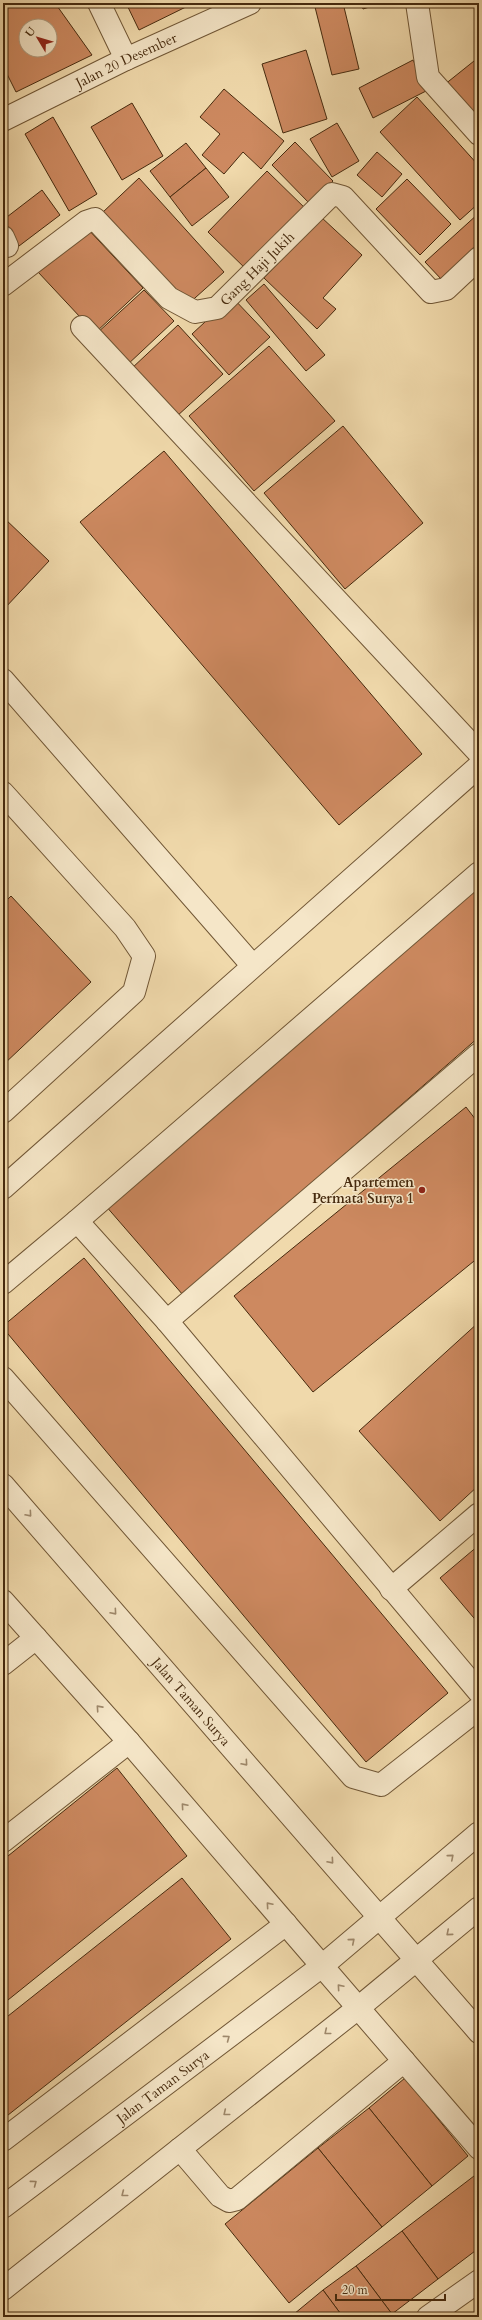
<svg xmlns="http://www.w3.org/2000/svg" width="482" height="2320" font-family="Cardo,serif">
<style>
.building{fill:#cd8960;stroke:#462a0e;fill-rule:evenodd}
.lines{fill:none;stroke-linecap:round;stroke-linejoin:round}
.minor-casing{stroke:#705635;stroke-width:24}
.minor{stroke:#f5e6c8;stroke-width:22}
.oneway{stroke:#9e886b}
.poi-dot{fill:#8f2418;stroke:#f5e6c8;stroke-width:1.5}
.labels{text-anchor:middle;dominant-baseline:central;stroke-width:3;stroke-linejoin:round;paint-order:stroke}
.street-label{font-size:14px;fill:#462a0e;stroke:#f5e6c8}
.poi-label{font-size:14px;font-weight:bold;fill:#462a0e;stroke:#f5e6c8;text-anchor:end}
</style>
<rect width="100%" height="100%" fill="#f0d9ab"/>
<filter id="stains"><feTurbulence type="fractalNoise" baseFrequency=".005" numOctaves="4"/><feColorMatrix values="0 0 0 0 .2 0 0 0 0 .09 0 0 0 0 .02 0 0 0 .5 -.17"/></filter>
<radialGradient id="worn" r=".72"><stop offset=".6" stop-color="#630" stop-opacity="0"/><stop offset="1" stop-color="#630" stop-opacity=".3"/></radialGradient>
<!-- building -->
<g class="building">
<path d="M3,3H55L92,55L16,92L3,66ZM26,26H50V50H26Z"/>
<polygon points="126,3 194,3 139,30"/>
<polygon points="333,3 343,3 359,69 332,75 315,7"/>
<polygon points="361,3 382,3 363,9"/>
<polygon points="306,50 327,119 283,133 262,64"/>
<polygon points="479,57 479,127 444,85"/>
<polygon points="413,60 428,90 373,118 359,88"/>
<polygon points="224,89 284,141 261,169 243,152 224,174 202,155 220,134 200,117"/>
<polygon points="417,97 479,166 479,203 460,220 380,132"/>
<polygon points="132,103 163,156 122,180 91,127"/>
<polygon points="53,117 97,194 69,211 25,134"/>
<polygon points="337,123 359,161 332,177 310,139"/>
<polygon points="295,142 333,181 310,204 272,165"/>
<polygon points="186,143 206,168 170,197 150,171"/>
<polygon points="377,152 402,174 382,197 357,175"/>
<polygon points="206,168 229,197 192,226 170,197"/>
<polygon points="267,171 309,212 250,273 208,232"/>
<polygon points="139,178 224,272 186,306 102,213"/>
<polygon points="407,179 451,224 420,255 376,209"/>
<polygon points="42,190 60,215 19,246 3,224 3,220"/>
<polygon points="479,213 479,248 443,281 425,262"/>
<polygon points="321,217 362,255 323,298 336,309 317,329 264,278"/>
<polygon points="86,227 143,288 95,333 38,272"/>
<polygon points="264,284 325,355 306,371 246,300"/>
<polygon points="144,290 174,321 126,366 96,334"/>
<polygon points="232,297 270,337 229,375 192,334"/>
<polygon points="178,325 223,374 176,417 131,369"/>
<polygon points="269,346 335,421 254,491 189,416"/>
<polygon points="343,426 423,523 345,589 264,493"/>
<polygon points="164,451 422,754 339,825 80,522"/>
<polygon points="3,517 49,561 4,609 3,608"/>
<polygon points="479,880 479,1037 183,1295 105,1205"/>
<polygon points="11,896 91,982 3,1065 3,904"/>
<polygon points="466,1107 479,1124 479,1257 313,1392 234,1296"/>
<polygon points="84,1258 448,1693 366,1762 3,1328 3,1326"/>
<polygon points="479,1322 479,1485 440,1521 359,1431"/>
<polygon points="479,1545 479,1624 440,1578"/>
<polygon points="117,1768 187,1856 3,2004 3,1860"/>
<polygon points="182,1878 231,1939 3,2119 3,2020"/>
<polygon points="405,2078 468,2156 432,2186 369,2108"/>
<polygon points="369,2108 432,2186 382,2227 318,2148"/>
<polygon points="318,2148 382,2227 289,2303 225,2224"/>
<polygon points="474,2176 479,2183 479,2248 438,2279 402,2231"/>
<polygon points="402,2231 438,2279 392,2314 356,2266"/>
<polygon points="356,2266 392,2314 388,2317 343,2317 323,2290"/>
<polygon points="323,2290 343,2317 296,2317 294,2314"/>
</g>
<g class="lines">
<!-- minor casing -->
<g class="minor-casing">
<g id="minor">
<polyline points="99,3 126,59"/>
<polyline points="417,3 428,77 479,134"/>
<path id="s1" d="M3,120L126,59L250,3"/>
<polyline points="3,237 7,246"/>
<path id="s2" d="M3,285L86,222L95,219L169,298L195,312L217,308L332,194L343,197L431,292L446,289L479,258"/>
<polyline points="82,327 479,753"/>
<polyline points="3,680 252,965"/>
<polyline points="3,793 125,928 144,956 134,992 3,1112"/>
<polyline points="3,1188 479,766"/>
<polyline points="77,1221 167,1321 479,1692"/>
<polyline points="3,1283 77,1221 479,873"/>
<polyline points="167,1321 479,1054"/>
<polyline points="3,1378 353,1777 381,1785 479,1708"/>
<path id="s3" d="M3,1485L479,2032"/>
<polyline points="391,1589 479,1514"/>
<polyline points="3,1601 129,1742 479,2148"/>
<polyline points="3,1664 36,1638"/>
<polyline points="3,1841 129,1742"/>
<polyline points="3,2140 286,1924"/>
<polyline points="180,2149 220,2196 229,2201 237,2199 404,2061"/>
<path id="s4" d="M3,2207L322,1966L479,1833"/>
<polyline points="3,2289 358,2008 479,1908"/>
<polyline points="428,2317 479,2281"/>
</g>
</g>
<!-- minor -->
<use href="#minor" class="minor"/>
</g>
<!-- one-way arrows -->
<defs><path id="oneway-chevron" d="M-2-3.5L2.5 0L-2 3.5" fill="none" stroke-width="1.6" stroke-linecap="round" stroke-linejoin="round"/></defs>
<g class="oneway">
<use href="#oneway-chevron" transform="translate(29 1514) rotate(49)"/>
<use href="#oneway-chevron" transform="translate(114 1612) rotate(49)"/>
<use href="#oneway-chevron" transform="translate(99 1708) rotate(-132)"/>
<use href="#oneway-chevron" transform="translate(245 1763) rotate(49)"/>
<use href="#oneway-chevron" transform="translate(184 1806) rotate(-131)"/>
<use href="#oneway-chevron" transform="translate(451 1857) rotate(-41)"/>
<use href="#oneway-chevron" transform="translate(331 1861) rotate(49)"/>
<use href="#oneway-chevron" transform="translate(269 1905) rotate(-131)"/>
<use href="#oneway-chevron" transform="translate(449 1933) rotate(140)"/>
<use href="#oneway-chevron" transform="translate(352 1941) rotate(-40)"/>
<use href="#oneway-chevron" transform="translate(340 1987) rotate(-131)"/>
<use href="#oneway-chevron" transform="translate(327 2032) rotate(141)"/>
<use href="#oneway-chevron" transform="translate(227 2038) rotate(-37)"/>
<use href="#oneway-chevron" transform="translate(226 2113) rotate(141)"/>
<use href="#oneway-chevron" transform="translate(34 2183) rotate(-37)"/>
<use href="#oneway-chevron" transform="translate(124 2194) rotate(142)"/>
</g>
<!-- markers -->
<circle class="poi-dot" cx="422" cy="1190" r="4"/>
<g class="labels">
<!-- street labels -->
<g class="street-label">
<text stroke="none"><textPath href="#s1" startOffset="137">Jalan 20 Desember</textPath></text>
<text stroke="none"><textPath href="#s2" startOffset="330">Gang Haji Jukih</textPath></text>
<text stroke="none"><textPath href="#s3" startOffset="287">Jalan Taman Surya</textPath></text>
<text stroke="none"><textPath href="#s4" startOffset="200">Jalan Taman Surya</textPath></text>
</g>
<!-- poi labels -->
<g class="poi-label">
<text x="414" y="1182">Apartemen<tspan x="414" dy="16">Permata Surya 1</tspan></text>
</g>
</g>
<!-- margin -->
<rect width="482" height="2320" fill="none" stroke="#f0d9ab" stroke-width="16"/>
<rect x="4" y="4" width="474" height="2312" fill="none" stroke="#462a0e" stroke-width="2"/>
<rect x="8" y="8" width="466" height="2304" fill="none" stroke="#462a0e"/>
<!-- north arrow -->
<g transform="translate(38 38) rotate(308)"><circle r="19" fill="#f5e6c8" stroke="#af9b7e"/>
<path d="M0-3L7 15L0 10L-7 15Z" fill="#8f2418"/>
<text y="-6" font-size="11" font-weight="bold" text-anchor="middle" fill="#462a0e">U</text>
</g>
<!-- scale -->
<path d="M336 2294v6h109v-6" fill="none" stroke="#462a0e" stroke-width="2"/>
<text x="342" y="2294" font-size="12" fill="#462a0e" stroke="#f5e6c8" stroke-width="3" paint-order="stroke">20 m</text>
<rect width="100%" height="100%" filter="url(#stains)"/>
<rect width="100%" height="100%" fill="url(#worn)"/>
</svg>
